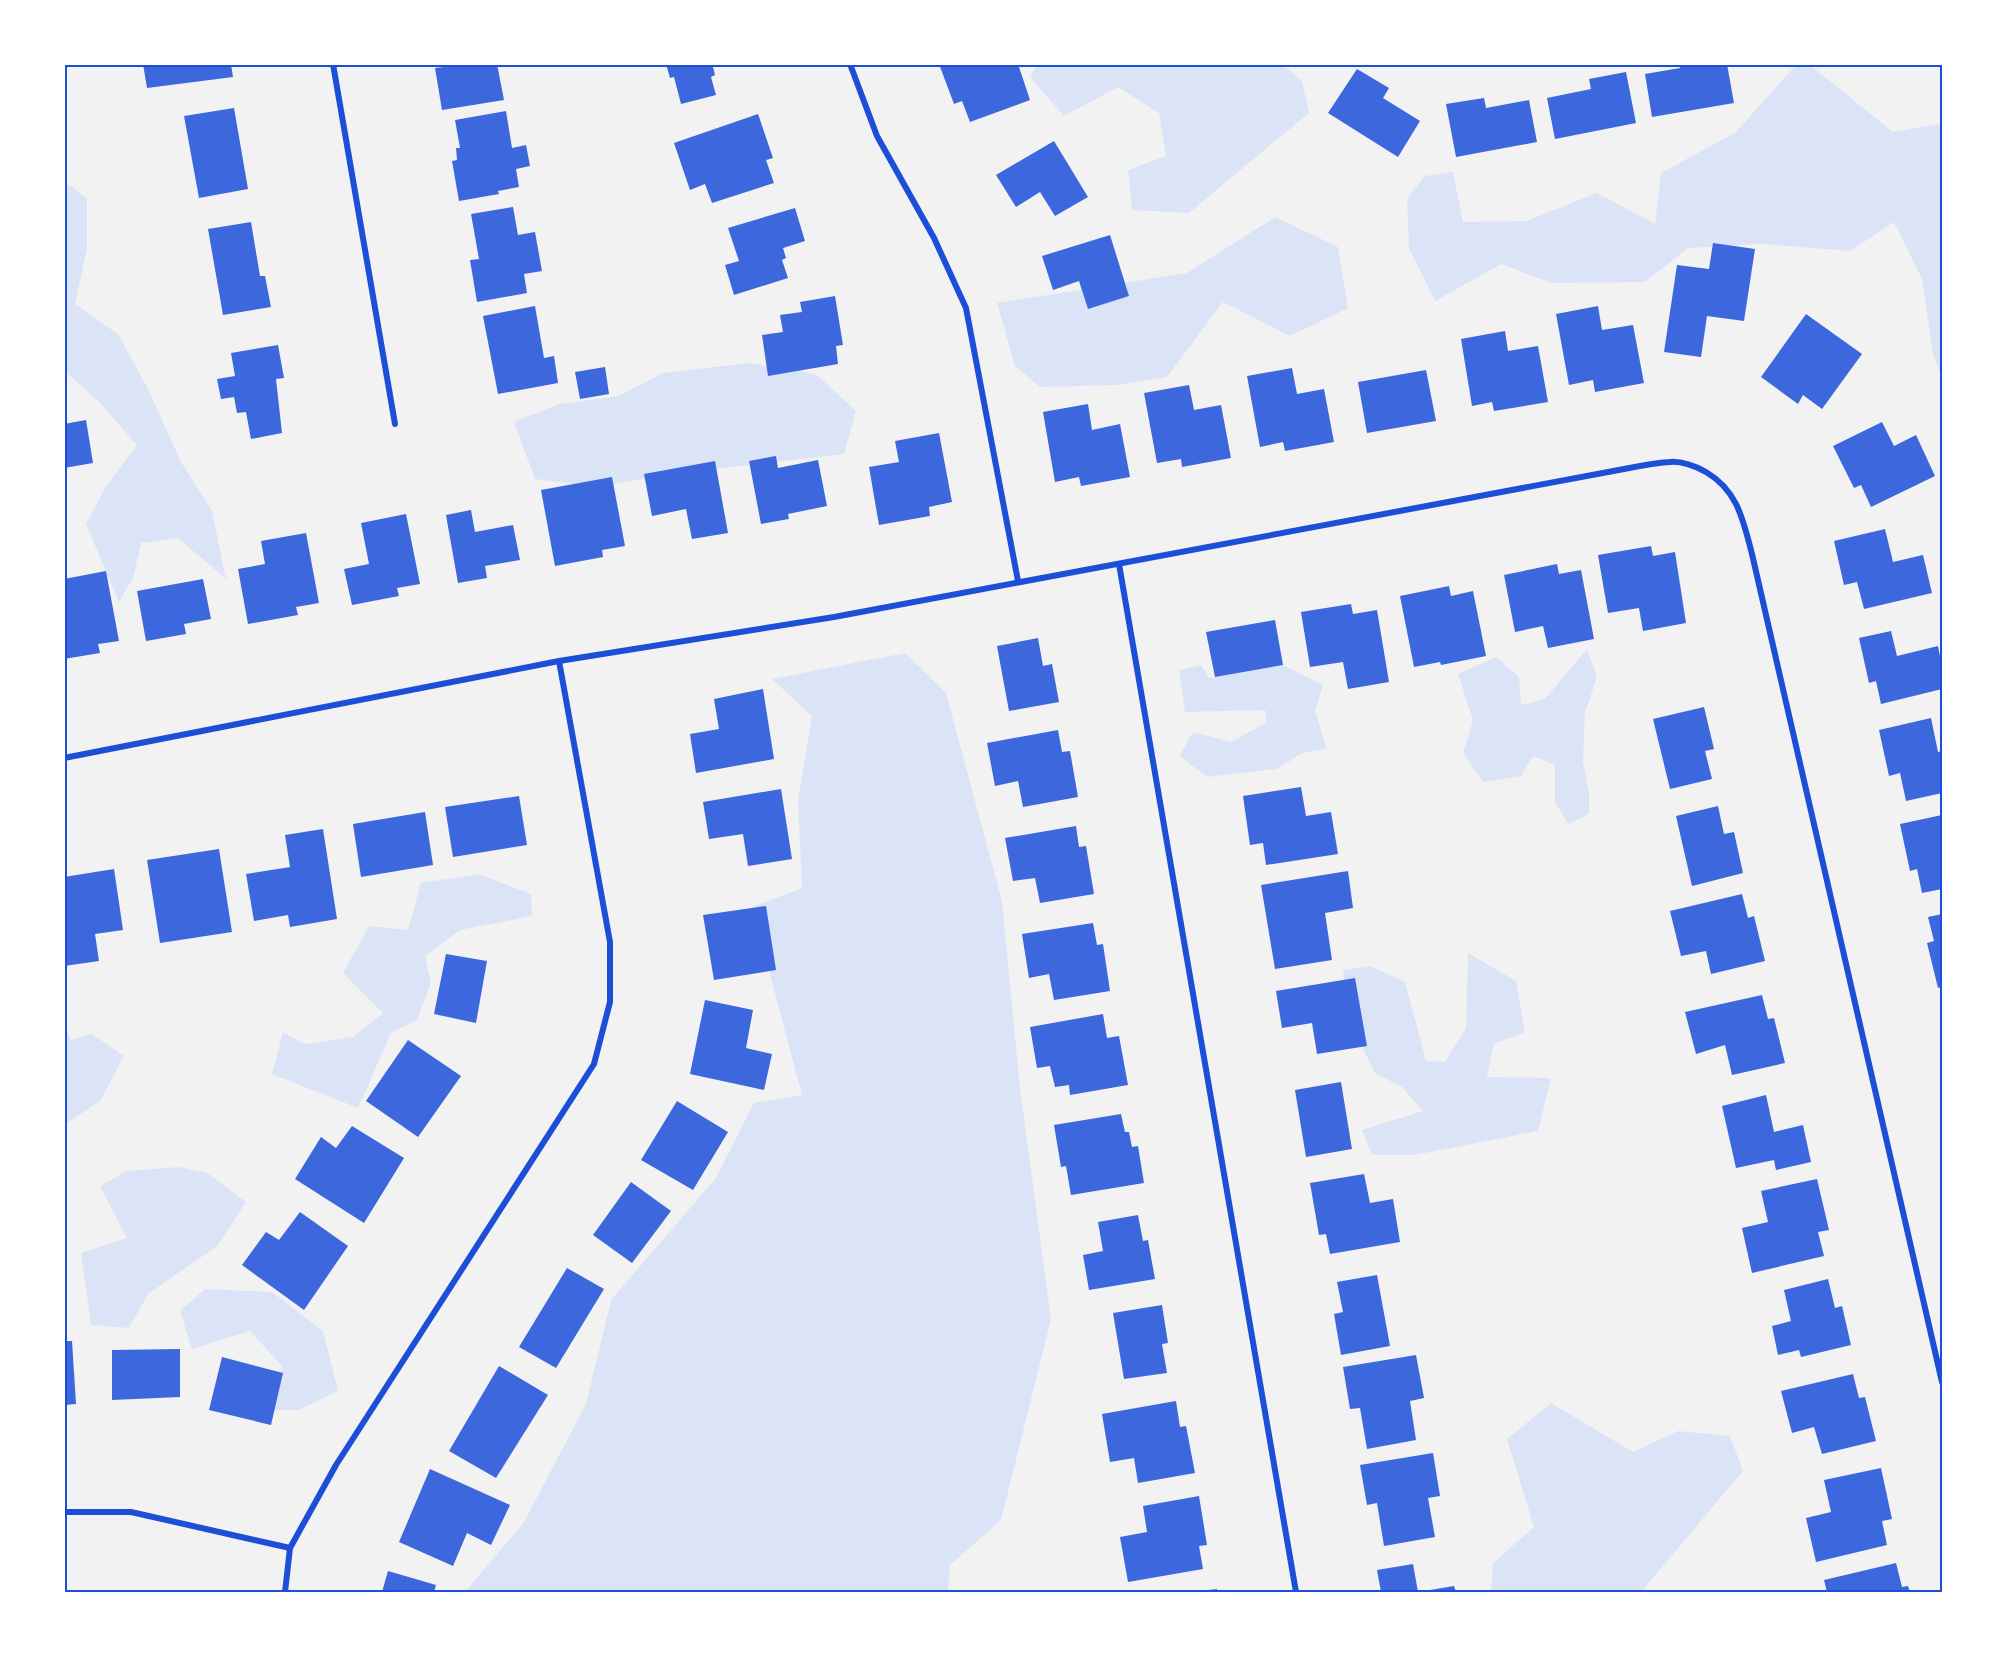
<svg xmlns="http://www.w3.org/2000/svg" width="2007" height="1657" font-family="Inter,sans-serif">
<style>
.green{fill:#dbe4f7}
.building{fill:#3d67dc}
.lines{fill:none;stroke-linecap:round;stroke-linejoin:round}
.minor{stroke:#1d4ed8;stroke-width:6}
.neatline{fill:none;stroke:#1d4ed8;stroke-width:2}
</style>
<rect width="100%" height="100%" fill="#f2f2f2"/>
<!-- green -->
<g class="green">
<polygon points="1037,64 1283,65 1302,81 1309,113 1189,213 1132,210 1128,170 1166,156 1159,113 1118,87 1064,116 1030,77"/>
<polygon points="1796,65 1810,65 1893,132 1942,123 1942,379 1933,354 1922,279 1894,222 1850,251 1763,244 1688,248 1645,282 1551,283 1501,264 1435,301 1409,248 1407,198 1425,176 1453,172 1463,222 1526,221 1597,193 1655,224 1661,173 1736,132"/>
<polygon points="70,185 87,199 87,248 75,304 118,334 148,389 181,462 212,511 226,579 178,538 141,543 133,578 119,602 86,524 105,488 137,445 101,404 65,371 64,189"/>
<polygon points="1275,217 1338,247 1348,308 1290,336 1223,302 1167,377 1119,385 1040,387 1015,366 997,303 1187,273"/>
<polygon points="749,363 816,374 856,411 844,454 680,473 595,487 535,479 514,422 559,404 619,396 663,373"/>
<polygon points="1587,649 1597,677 1585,713 1583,762 1589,792 1589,814 1568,824 1555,802 1555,765 1533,756 1521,776 1483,782 1463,753 1473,720 1458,674 1496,657 1519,677 1521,705 1545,699"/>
<polygon points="905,653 946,693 1002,901 1020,1088 1051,1319 1001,1520 950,1565 948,1592 465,1592 524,1522 586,1404 611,1300 716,1178 754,1103 802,1095 752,907 802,888 798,801 812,716 772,679"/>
<polygon points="1201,665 1209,678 1283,665 1323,685 1315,711 1327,749 1302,753 1277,769 1207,777 1179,756 1193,732 1231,742 1267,722 1265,710 1185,712 1179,670"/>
<polygon points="479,874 531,894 532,916 460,930 425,956 431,983 417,1020 391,1033 358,1108 272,1074 283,1032 305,1044 353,1037 383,1013 343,973 369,926 408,930 421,883"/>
<polygon points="1468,953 1516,981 1525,1032 1494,1044 1487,1077 1551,1078 1538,1131 1415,1155 1372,1155 1362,1130 1423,1111 1402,1087 1375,1073 1348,1018 1343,970 1370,966 1405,982 1426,1061 1445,1062 1466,1028"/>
<polygon points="64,1024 71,1040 92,1034 124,1056 100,1101 65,1124"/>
<polygon points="179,1167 207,1173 246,1202 217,1246 148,1294 129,1328 91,1325 81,1253 127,1238 100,1186 127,1171"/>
<polygon points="205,1289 272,1292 323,1331 338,1391 299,1410 274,1410 282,1366 250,1331 192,1349 180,1311"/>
<polygon points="1551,1403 1633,1452 1678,1431 1730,1436 1743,1471 1641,1592 1491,1592 1493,1563 1534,1527 1507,1439"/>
</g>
<!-- building -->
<g class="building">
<polygon points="143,64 231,64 233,77 147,88"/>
<polygon points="444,64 497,64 504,100 442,110 435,68 444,67"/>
<polygon points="666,64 718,64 713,67 715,75 711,77 716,95 681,104 674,77 670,78"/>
<polygon points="939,64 1018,64 1030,100 970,122 962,101 954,104"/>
<polygon points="1679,64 1727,64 1734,103 1652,117 1645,74 1680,68"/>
<polygon points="1357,69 1389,88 1383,98 1420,121 1398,157 1328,113"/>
<polygon points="1626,72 1636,123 1555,139 1547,98 1591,89 1589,79"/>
<polygon points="1484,98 1486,108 1529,100 1537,142 1456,157 1446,104"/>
<polygon points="234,108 248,189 199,198 184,116"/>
<polygon points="506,111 512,148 526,145 530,166 516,169 519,187 498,191 499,194 459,201 452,161 457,160 456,148 460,148 455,120"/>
<polygon points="758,114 773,158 766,160 774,183 712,203 705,184 690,190 674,143"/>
<polygon points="1054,141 1088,197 1055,216 1040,192 1016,207 996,175"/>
<polygon points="513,207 518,235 535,232 542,271 524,274 527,293 477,302 470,260 479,259 471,214"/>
<polygon points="795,208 805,241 783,248 786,258 782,260 788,278 734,295 725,265 739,261 728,228"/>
<polygon points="251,222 260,276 265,276 271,307 223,315 208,229"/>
<polygon points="1110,235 1129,296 1088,309 1079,281 1053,290 1042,256"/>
<polygon points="1713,243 1755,249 1744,321 1707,316 1701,357 1664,352 1677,265 1709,269"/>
<polygon points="835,296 843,345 836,346 838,364 768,376 762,335 783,332 780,315 802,312 800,302"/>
<polygon points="535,306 544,358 554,356 558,383 498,394 483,316"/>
<polygon points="1598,306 1602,330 1633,325 1644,383 1595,392 1593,380 1569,385 1556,314"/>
<polygon points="1806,314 1862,354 1822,409 1803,395 1798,404 1761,377"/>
<polygon points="1505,331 1508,351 1538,346 1548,402 1494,411 1492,402 1472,406 1461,339"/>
<polygon points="278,345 284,378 276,379 282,433 251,439 246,412 237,413 234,397 221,399 217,379 235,376 231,353"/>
<polygon points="605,367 609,394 580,399 575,372"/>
<polygon points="1292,368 1297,394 1324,389 1334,442 1285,451 1283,442 1260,447 1247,376"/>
<polygon points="1426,370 1436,421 1367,433 1358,382"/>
<polygon points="1189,385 1194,410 1221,405 1231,458 1182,467 1181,459 1157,463 1144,393"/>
<polygon points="1088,404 1092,430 1120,424 1130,477 1081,486 1079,477 1055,482 1043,412"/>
<polygon points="86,420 93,463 64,468 64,424"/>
<polygon points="1882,422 1894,446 1916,435 1935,476 1871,507 1861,485 1854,488 1833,446"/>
<polygon points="939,433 952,502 929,507 930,516 879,525 869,467 899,462 895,441"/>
<polygon points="776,456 778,468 818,460 827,506 788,514 789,519 761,524 749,461"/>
<polygon points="715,461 728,533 692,539 686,509 652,516 644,474"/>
<polygon points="612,477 625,546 602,550 603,557 555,566 541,490"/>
<polygon points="471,510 475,532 513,525 520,560 485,566 487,578 458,583 446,515"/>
<polygon points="406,514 420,584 397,588 399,596 352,605 344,569 369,564 361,523"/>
<polygon points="1885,529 1893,562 1923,555 1932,593 1864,609 1857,582 1844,585 1834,541"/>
<polygon points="306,533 319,603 296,607 298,615 248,624 238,569 265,564 261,541"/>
<polygon points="1651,546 1653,556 1675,552 1686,623 1643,631 1639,608 1608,613 1598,555"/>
<polygon points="1557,564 1559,574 1581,570 1594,639 1548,648 1543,626 1515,632 1504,575"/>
<polygon points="106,571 119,641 98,644 100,653 64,659 64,602 67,602 64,579"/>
<polygon points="203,579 211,619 184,624 186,634 146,641 137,591"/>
<polygon points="1449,586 1451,596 1473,591 1486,656 1441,665 1440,662 1414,667 1400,596"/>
<polygon points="1351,604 1353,614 1377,610 1389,682 1348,689 1343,662 1310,667 1301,612"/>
<polygon points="1275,620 1283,665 1215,677 1206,632"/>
<polygon points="1891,631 1897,656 1938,646 1942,667 1942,689 1881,704 1876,681 1869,683 1859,638"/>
<polygon points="1038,638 1043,666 1052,664 1059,702 1009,711 997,646"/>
<polygon points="763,689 774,759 696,773 690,734 719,729 714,699"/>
<polygon points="1704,707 1714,749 1705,751 1712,779 1670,789 1653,719"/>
<polygon points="1931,718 1938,752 1942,751 1942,793 1906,801 1900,773 1889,776 1879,730"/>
<polygon points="1058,730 1062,752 1070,751 1078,797 1023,807 1018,781 995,786 987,743"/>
<polygon points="1301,787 1306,816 1331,812 1338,854 1266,865 1263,843 1250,845 1243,796"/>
<polygon points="781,789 792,859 748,866 743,834 709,839 703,802"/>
<polygon points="519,796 527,845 453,857 445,807"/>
<polygon points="1718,806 1724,834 1734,832 1743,873 1692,886 1676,816"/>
<polygon points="425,812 433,865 361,877 353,824"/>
<polygon points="1942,815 1942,889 1922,893 1917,869 1910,871 1900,824"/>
<polygon points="1076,826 1079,847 1086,846 1094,894 1040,903 1035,878 1013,881 1005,838"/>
<polygon points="323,829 337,919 290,927 288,915 254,921 246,874 290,867 285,835"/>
<polygon points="219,849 232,932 160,943 147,860"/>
<polygon points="114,869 123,930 95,934 99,961 64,966 64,877"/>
<polygon points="1348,871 1353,908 1325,913 1332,960 1275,969 1261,885"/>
<polygon points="1742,894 1748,918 1754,916 1765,961 1711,974 1706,951 1681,956 1670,911"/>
<polygon points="766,906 776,970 714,980 703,915"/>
<polygon points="1942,914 1942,987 1938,988 1927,943 1934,941 1928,917"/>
<polygon points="1093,923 1097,945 1103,944 1110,991 1054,1000 1049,974 1029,978 1022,934"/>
<polygon points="446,954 487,961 476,1023 434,1014"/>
<polygon points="1355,978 1367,1046 1317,1054 1312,1023 1282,1028 1276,991"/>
<polygon points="1762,995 1768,1019 1774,1018 1785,1063 1732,1075 1725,1045 1696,1054 1685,1012"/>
<polygon points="705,1000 753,1010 746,1048 772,1054 764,1090 690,1074"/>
<polygon points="1103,1014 1107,1038 1119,1036 1128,1085 1070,1095 1069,1085 1055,1087 1050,1066 1037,1068 1030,1027"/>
<polygon points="408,1040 461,1076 418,1137 366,1101"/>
<polygon points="1341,1082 1352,1149 1306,1157 1295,1090"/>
<polygon points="1766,1095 1774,1132 1803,1125 1811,1162 1776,1170 1774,1160 1736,1168 1722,1106"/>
<polygon points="677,1101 728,1132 693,1190 641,1160"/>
<polygon points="1121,1114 1125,1132 1129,1132 1132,1147 1138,1146 1144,1183 1071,1195 1066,1166 1061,1167 1054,1125"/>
<polygon points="352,1126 404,1158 364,1223 295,1179 321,1137 336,1148"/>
<polygon points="1364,1174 1370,1203 1393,1199 1400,1242 1330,1254 1326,1234 1319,1235 1310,1183"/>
<polygon points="1817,1179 1829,1230 1818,1232 1824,1256 1752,1273 1742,1228 1768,1222 1761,1191"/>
<polygon points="631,1182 671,1211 632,1263 593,1235"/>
<polygon points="300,1212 348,1246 304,1310 242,1265 266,1232 279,1240"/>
<polygon points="1138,1215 1143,1241 1148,1240 1155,1279 1089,1290 1083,1255 1103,1251 1098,1222"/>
<polygon points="567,1268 604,1289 556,1368 519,1347"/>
<polygon points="1377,1275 1390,1346 1341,1355 1334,1314 1343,1312 1337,1282"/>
<polygon points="1828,1279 1835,1308 1842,1306 1851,1345 1801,1357 1799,1350 1778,1355 1772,1326 1791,1321 1784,1290"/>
<polygon points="1162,1305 1168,1343 1162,1344 1167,1373 1124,1379 1113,1313"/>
<polygon points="64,1341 72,1341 76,1404 64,1405"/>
<polygon points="180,1349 180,1397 112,1400 112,1350"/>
<polygon points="1416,1355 1424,1398 1410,1401 1416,1440 1367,1449 1360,1408 1350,1409 1343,1367"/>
<polygon points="222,1357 283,1373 271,1425 209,1410"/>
<polygon points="499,1366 548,1395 496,1478 449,1451"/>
<polygon points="1853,1374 1859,1398 1865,1397 1876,1441 1822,1454 1814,1427 1792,1433 1781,1391"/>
<polygon points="1176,1401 1180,1427 1186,1426 1195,1473 1138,1483 1134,1458 1110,1462 1102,1414"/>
<polygon points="1433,1453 1440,1496 1428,1498 1435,1537 1384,1546 1377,1503 1367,1505 1360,1465"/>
<polygon points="1881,1468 1892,1519 1882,1521 1887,1545 1816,1562 1806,1518 1831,1512 1824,1480"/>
<polygon points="430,1469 510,1505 491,1545 467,1533 453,1566 399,1542"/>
<polygon points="1199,1496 1207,1545 1199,1546 1203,1569 1128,1582 1120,1537 1147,1532 1143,1506"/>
<polygon points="1896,1563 1902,1587 1908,1586 1910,1592 1827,1592 1824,1580"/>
<polygon points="1413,1564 1418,1592 1381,1592 1377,1570"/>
<polygon points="388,1571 436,1585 434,1592 382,1592"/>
<polygon points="1454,1586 1456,1592 1424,1592 1424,1591"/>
<polygon points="1217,1589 1217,1592 1200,1592 1200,1591"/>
</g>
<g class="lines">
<!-- minor -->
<g class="minor">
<polyline points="333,64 395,424"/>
<polyline points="850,64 877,136 934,238 966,308 1018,581"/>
<polyline points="1119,564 1296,1592"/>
<path d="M64,758L559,661L834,617L1624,469C1639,466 1655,463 1670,462C1681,461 1696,466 1706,472C1738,491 1743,520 1752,554L1942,1382"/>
<polyline points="64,1512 131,1512 290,1548"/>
<polyline points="285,1592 290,1548 336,1465 594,1064 610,1002 610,942 559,661"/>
</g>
</g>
<!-- border -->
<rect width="2007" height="1657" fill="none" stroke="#ffffff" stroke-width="132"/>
<rect x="66" y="66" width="1875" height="1525" class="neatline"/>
</svg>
